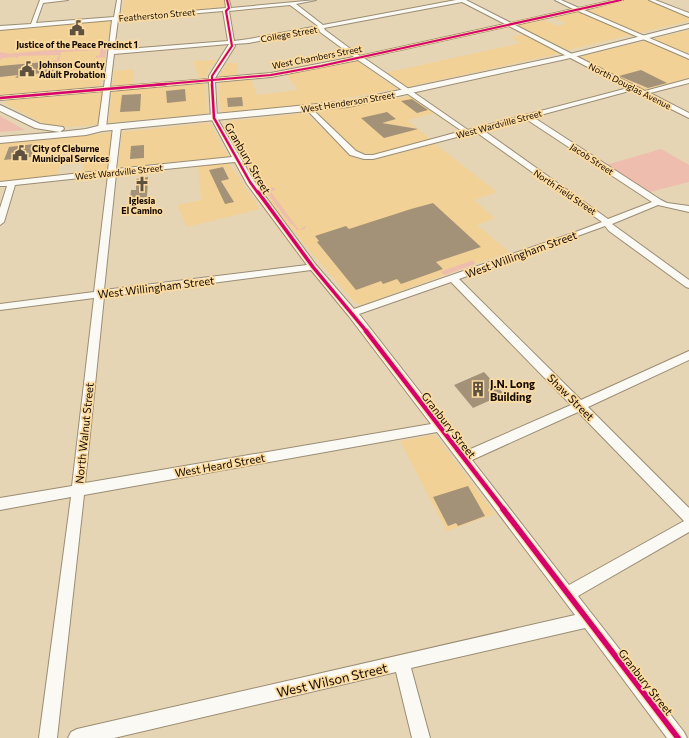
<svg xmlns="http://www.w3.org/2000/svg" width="689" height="738" font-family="Commissioner,sans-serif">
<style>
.built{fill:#f1d195}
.green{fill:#eebdad}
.building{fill:#a39178}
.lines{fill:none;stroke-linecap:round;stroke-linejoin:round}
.minor-casing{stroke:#9a8d73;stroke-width:2}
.major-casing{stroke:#9a8d73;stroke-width:2}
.minor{fill:#fbf9f4;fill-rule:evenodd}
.major{fill:#fbf9f4;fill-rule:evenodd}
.cycleway-far4-casing{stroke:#fbdba0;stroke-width:3.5}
.cycleway-far3-casing{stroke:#fbdba0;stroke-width:4}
.cycleway-far2-casing{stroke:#fbdba0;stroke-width:5.5}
.cycleway-far1-casing{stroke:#fbdba0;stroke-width:7}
.cycleway-casing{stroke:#fbdba0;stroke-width:8}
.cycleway-far4{stroke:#d6006c;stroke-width:2}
.cycleway-far3{stroke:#d6006c;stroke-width:2.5}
.cycleway-far2{stroke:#d6006c;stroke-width:3.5}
.cycleway-far1{stroke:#d6006c;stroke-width:4.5}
.cycleway{stroke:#d6006c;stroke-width:5.5}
.labels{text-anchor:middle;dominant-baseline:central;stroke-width:3.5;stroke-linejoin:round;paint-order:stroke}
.far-street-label{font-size:9px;fill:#150a00;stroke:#fbdba0}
.far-poi-label{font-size:9px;font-weight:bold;fill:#150a00;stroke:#fbdba0}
.street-label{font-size:11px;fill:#150a00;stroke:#fbdba0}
.poi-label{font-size:11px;font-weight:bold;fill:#150a00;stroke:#fbdba0;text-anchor:start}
.near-street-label{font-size:13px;fill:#150a00;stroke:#fbdba0}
</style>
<rect width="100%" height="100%" fill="#e6d5b5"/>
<!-- built -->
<g class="built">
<polygon points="124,0 224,0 225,7 125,15 122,14"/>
<polygon points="627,0 646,0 689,17 689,21 568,50 515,25 541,19 557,26 566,24 551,16"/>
<polygon points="106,21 111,22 100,88 0,97 0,29"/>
<polygon points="689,30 689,52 684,53 652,39"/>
<polygon points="525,34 562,53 407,87 405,87 385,73 521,43 511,37"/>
<polygon points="645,41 689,60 689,78 644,90 577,57"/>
<polygon points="217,60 208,70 206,77 200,79 193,61"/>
<polygon points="356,60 397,89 326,102 284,107 224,113 221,112 219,90 220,82 251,79 257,95 298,90 286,74"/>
<polygon points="227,63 237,63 238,76 224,77 219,76"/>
<polygon points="134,69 133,85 112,86 114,71"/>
<polygon points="200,83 206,84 207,113 205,114 108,123 112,91"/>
<polygon points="100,92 103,93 99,123 95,125 70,127 49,125 38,121 4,103 11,100"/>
<polygon points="410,96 436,113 407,120 430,139 374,154 363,153 354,150 317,113 320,112"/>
<polygon points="306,113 351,156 361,160 373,160 435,144 497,192 474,200 495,218 477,225 509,252 362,305 355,303 304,244 274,206 256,179 225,123 229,121"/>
<polygon points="207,123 211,125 228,156 227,157 118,168 122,132"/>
<polygon points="108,133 112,134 107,170 82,173 86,151 62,153 57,176 0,181 0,143"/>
<polygon points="229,163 260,209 187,227 177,205 201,200 198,166"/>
<polygon points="433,435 439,440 495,514 447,531 400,441"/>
</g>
<!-- green -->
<g class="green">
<polygon points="103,44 107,45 105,57 96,58 96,56 100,55 100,50 61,52 56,74 47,75 48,73 53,72 55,66 52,61 57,60 59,55 19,56 17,58 16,58 16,57 3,58 0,60 0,52 8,53 6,54 100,46"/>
<polygon points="0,116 23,129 26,130 0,132"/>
<polygon points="661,149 689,165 689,182 650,192 606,165"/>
<path d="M272,187L276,189L271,192L299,230L305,226L306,227C304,231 300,230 297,230L293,225L289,222L267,193L268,191L267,189Z"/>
<polygon points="473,260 475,264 445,275 440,272"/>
</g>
<!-- building -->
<g class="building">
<polygon points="56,61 53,72 33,74 30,76 15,78 18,75 0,77 0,66"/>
<polygon points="641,70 667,83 648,88 619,76"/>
<polygon points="185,89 186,101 167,103 166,91"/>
<polygon points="141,94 140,111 120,112 122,95"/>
<polygon points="242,97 243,106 228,107 227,98"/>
<polygon points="412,99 428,110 417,113 401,101"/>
<polygon points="387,112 396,119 382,123 418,129 384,138 361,118"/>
<polygon points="35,144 31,157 4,160 9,147"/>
<polygon points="144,145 144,158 130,159 131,146"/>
<polygon points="223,167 229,179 221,181 234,202 225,204 209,170"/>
<polygon points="148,177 147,197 130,199 131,190 136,190 136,179"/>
<polygon points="433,203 481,247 436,262 443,269 401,284 397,279 383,284 381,281 356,290 317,242 319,241 315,236 346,226 349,229 411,209"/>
<polygon points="484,372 504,394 473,408 454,385"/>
<polygon points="468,486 485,516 458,526 456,523 448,526 433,497"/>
</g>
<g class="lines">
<!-- minor casing -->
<g class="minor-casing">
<g id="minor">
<path d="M40,0H68L43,3L36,23L114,17L117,0H121L119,17L226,8L225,0H229L231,8L316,0L296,4L323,25L456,0H466L511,23L573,9L555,0H561L579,8L614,0H623L584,10L689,55V59L687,58L578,11L515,25L645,91L689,79V83L650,93L689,113V118L633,90L533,117L661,200L667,203L689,206V212L658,205L612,224L689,280V288L686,287L609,231L605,226L459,279L581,400L689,351V360L588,407L689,508V532L578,596L684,732L687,738H667L585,628L411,668L430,738H412L396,672L114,738H68L71,732L77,729L575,615L437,432L84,495L57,738H39L71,497L0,510V498L72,486L94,298L0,310V304L94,292L108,175L15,185L4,222L0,225V208L7,186H0V182L108,170L113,127L117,125L121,127L116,169L232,157L211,118L209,82L110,91L106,128L102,130L98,128L103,91L0,100V96L104,87L112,20L0,30V26L31,24ZM462,2L505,24L360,56L325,30L324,28ZM290,5L318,26L249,39L234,41L229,11ZM223,11L228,41L114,50L118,20ZM509,26L628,88L468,130L364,58ZM319,29L320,32L354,57L271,73L215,78L235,46L234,44L249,43ZM229,44L209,76V79L110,87L114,54ZM358,60L462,131L373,155H365L356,151L311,108H307V110L350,155L364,159H373L476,132L602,222L573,233L354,309L316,265L254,181L217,118L215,82L271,77ZM526,119L652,202L608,219L483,130ZM235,162L247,184L307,265L104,290L116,174ZM311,270L348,315L431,424L85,483L104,297ZM451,282L571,405L466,451L359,314ZM578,412L684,521L569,585L472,460Z"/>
<polygon points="649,0 655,0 689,13 689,17"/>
</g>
</g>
<!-- major casing -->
<g class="major-casing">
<polygon id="major" points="689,24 689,28 566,59 348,107 102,131 86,135 0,143 0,137 60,132 35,128 0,111 0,105 40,124 63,127 64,129 60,132 86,129 102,125 348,101 566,55"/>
</g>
<!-- minor -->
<use href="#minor" class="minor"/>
<!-- major -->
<use href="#major" class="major"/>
<!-- cycleway-far4 casing -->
<g class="cycleway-far4-casing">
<g id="cycleway-far4">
<polyline points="154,85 271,75 321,66 621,0"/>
<polyline points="212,85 212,76 232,46 226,11 229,8 227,0"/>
</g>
</g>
<!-- cycleway-far3 casing -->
<g class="cycleway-far3-casing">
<g id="cycleway-far3">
<polyline points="212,84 214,118 250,182 258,193"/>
<polyline points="0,98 166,84"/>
</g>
</g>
<!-- cycleway-far2 casing -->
<g class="cycleway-far2-casing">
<polyline id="cycleway-far2" points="258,192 313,267 367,332"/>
</g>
<!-- cycleway-far1 casing -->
<g class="cycleway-far1-casing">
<polyline id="cycleway-far1" points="366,331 504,510"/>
</g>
<!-- cycleway casing -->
<g class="cycleway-casing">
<polyline id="cycleway" points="503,509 678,738"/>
</g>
<!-- cycleway-far4 -->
<use href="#cycleway-far4" class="cycleway-far4"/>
<!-- cycleway-far3 -->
<use href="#cycleway-far3" class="cycleway-far3"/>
<!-- cycleway-far2 -->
<use href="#cycleway-far2" class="cycleway-far2"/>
<!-- cycleway-far1 -->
<use href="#cycleway-far1" class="cycleway-far1"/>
<!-- cycleway -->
<use href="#cycleway" class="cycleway"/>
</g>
<!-- icons -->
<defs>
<g id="civic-bare" transform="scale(1.2)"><path d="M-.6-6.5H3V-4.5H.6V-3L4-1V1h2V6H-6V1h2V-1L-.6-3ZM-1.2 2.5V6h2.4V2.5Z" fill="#5e513f" stroke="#fbdba0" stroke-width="2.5" paint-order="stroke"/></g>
<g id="church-bare" transform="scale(1.2)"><path d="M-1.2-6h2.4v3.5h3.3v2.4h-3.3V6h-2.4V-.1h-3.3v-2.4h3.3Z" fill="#5e513f" stroke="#fbdba0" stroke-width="2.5" paint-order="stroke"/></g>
<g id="building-bare" transform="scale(1.2)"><path d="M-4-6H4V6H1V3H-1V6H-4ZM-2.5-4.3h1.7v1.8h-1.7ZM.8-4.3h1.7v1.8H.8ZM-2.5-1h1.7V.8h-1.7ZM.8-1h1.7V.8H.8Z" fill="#5e513f" stroke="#fbdba0" stroke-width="2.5" paint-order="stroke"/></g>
</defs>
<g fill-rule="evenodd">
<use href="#civic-bare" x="77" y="28"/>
<use href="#civic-bare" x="27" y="69"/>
<use href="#civic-bare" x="20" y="153"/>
<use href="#church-bare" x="142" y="184"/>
<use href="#building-bare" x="478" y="389"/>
</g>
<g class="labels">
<!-- far-street labels -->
<g class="far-street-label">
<text transform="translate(157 15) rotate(-5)">Featherston Street</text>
<text transform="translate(289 34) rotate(-10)">College Street</text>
<text transform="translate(317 57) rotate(-11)">West Chambers Street</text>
<text transform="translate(630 86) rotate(27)">North Douglas Avenue</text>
<text transform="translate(348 102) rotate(-9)">West Henderson Street</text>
<text transform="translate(499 124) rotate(-15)">West Wardville Street</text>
<text transform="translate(592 159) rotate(33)">Jacob Street</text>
<text transform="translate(119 172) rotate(-6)">West Wardville Street</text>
<text transform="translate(565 192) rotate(34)">North Field Street</text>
</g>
<!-- far-poi labels -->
<g class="far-poi-label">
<text x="77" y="44">Justice of the Peace Precinct 1</text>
<text x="39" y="64" text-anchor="start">Johnson County<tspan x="39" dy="10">Adult Probation</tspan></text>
<text x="32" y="148" text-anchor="start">City of Cleburne<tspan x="32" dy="10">Municipal Services</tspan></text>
<text x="142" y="200">Iglesia<tspan x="142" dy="10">El Camino</tspan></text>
</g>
<!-- street labels -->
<g class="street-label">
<text transform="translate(248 158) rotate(60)">Granbury Street</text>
<text transform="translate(521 254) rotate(-20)">West Willingham Street</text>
<text transform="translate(156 287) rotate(-7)">West Willingham Street</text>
<text transform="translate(571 397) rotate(45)">Shaw Street</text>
<text transform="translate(449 425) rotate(52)">Granbury Street</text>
<text transform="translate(84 433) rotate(-84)">North Walnut Street</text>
<text transform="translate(220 465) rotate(-10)">West Heard Street</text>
<text transform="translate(646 682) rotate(52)">Granbury Street</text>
</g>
<!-- poi labels -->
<g class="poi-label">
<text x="490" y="383">J.N. Long<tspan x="490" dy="13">Building</tspan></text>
</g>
<!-- near-street labels -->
<g class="near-street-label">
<text transform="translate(332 680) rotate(-13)">West Wilson Street</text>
</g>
</g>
</svg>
